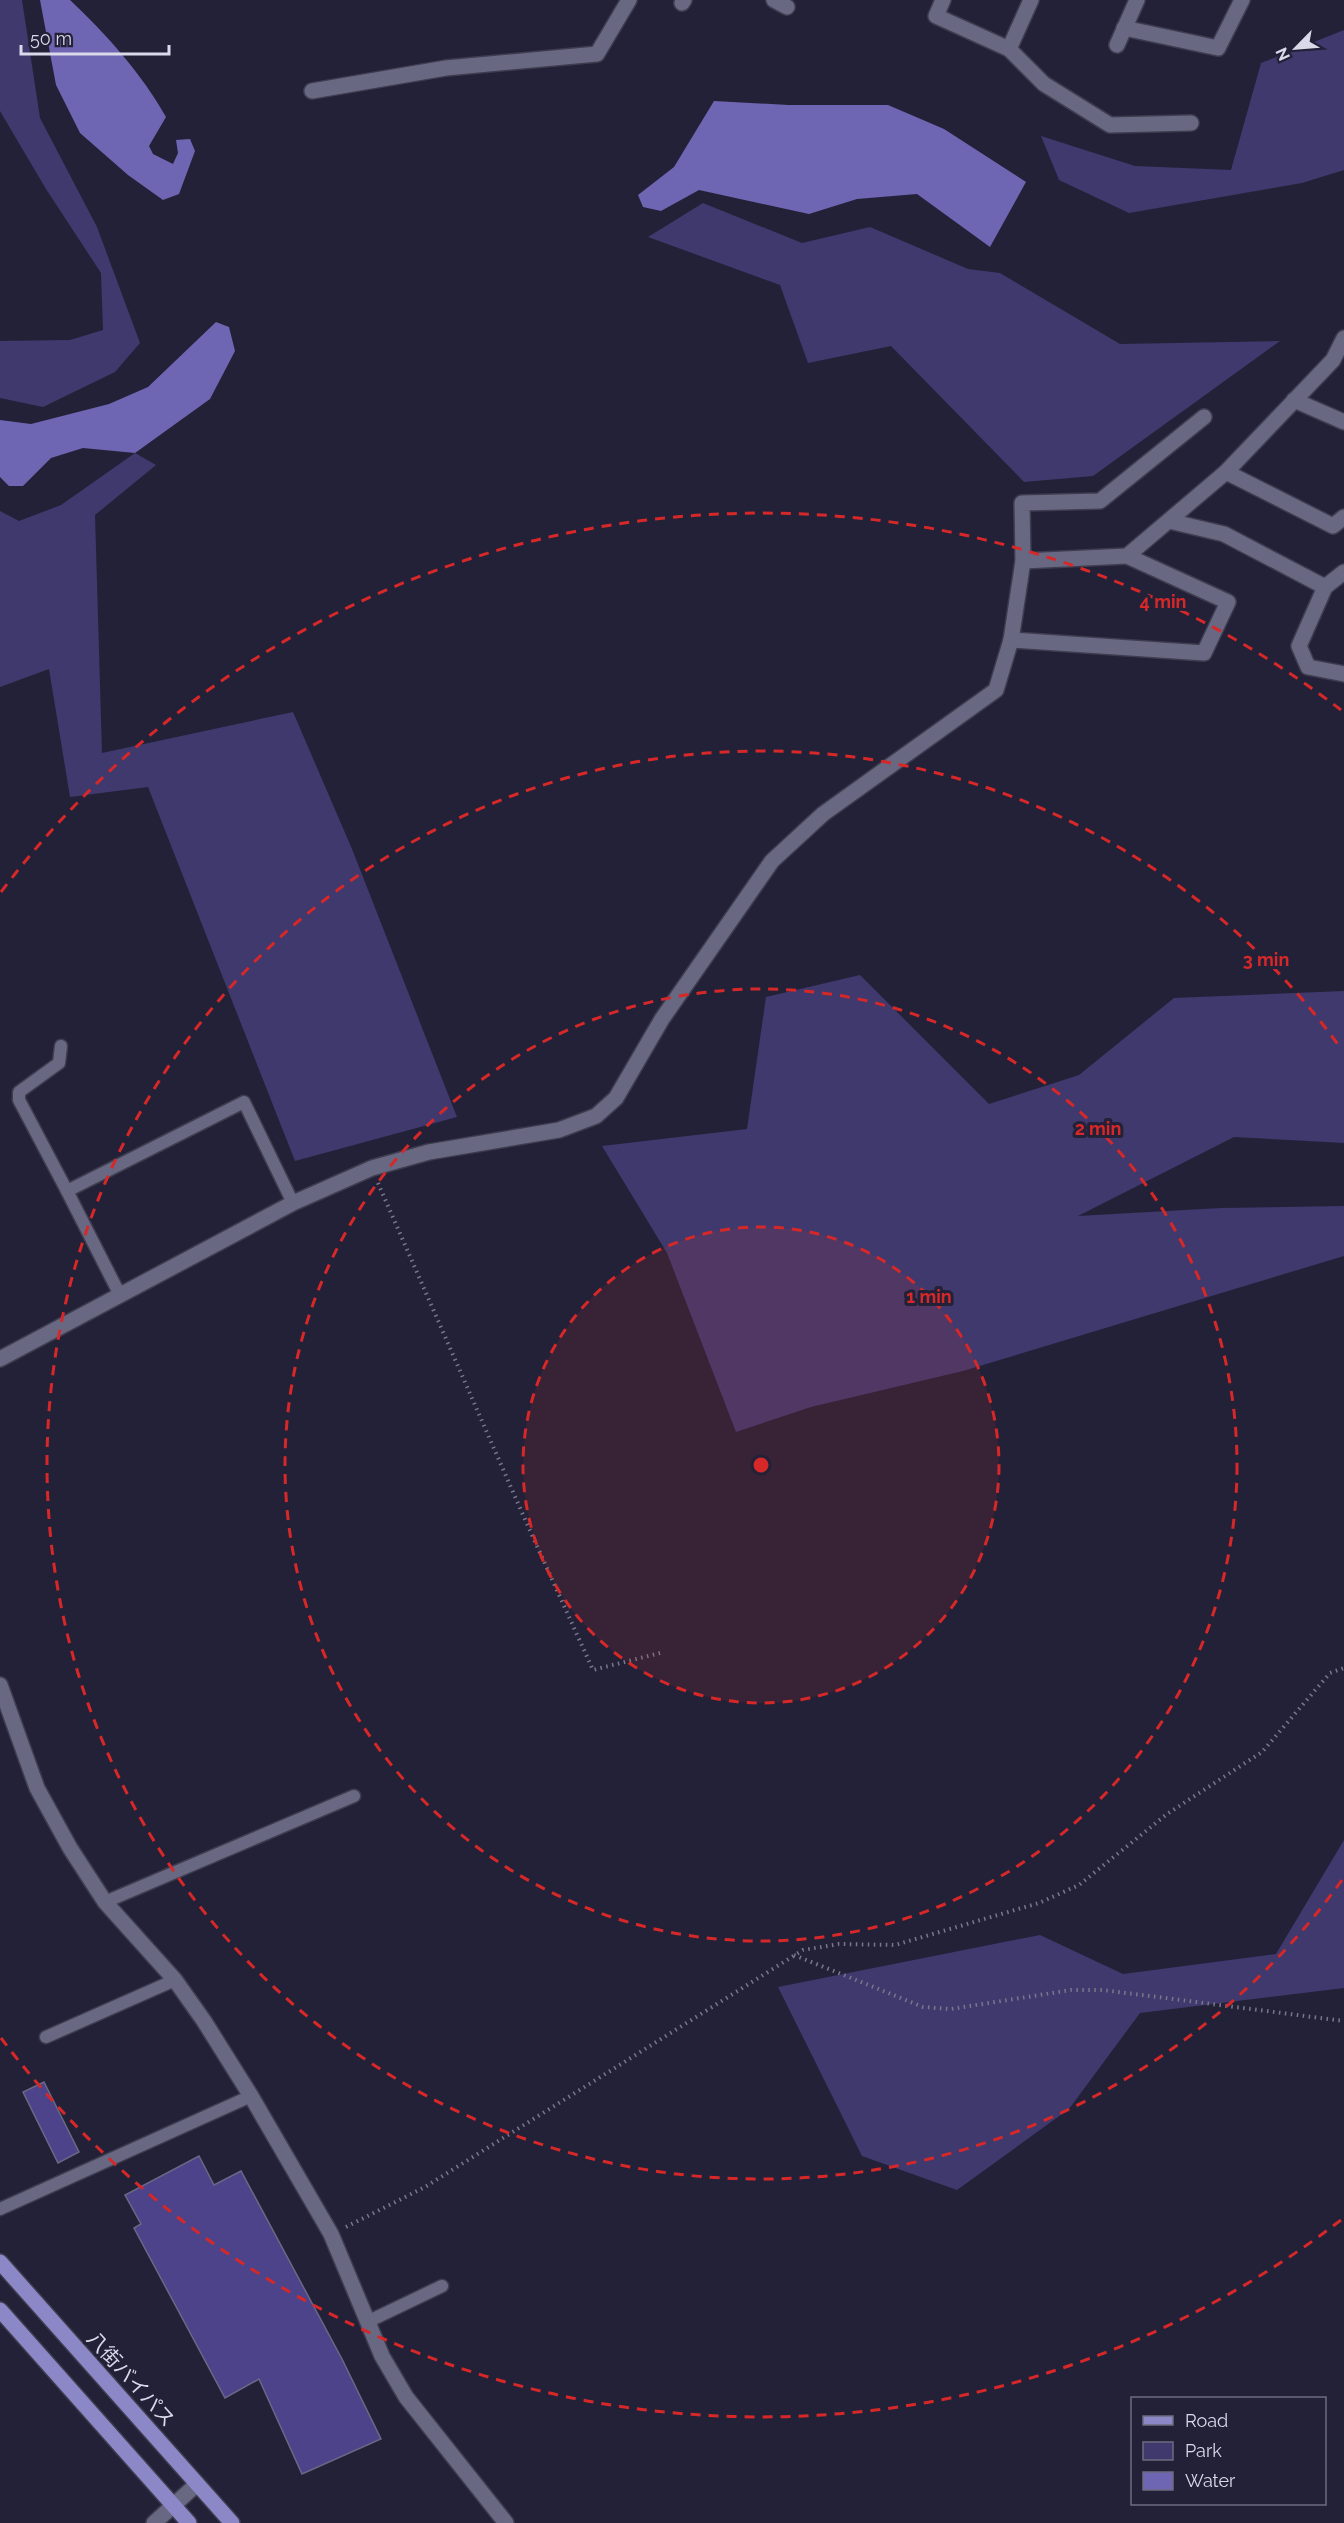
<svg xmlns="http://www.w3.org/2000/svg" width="1344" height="2523" font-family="Raleway,'Noto Sans JP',sans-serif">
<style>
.green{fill:#3f396d}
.water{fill:#6e66b2}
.building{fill:#4d438b;stroke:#6a6985;stroke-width:1.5}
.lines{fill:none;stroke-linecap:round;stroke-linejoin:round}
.lane-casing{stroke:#3e3c4f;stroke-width:15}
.street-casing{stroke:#3e3c4f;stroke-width:18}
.secondary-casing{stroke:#3e3c4f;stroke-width:18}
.primary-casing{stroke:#3e3c4f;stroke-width:18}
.path{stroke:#79788b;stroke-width:4;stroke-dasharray:1.5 4.5;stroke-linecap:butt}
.lane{stroke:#696883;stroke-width:12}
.street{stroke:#696883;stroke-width:15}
.secondary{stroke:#696883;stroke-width:15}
.primary{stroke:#8c88c7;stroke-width:15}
.ring{fill:none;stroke:#d62828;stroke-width:3;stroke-dasharray:10 8}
.labels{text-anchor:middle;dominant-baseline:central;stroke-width:6;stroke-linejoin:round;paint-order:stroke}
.street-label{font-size:20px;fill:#dad9e9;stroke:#232138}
.centre{fill:#d62828;stroke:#232138;stroke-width:3}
.ring-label{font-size:18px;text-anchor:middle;font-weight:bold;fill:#d62828;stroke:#232138;stroke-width:6;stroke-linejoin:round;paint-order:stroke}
</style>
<rect width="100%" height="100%" fill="#232138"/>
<!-- green -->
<g class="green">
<polygon points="0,0 22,0 40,118 97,227 140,343 115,372 43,407 0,398 0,341 70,340 103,330 101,273 46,189 0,111"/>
<polygon points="1344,30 1344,170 1302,183 1129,213 1059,180 1041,136 1135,166 1231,170 1261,63"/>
<polygon points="703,203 802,243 870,227 968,269 1000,273 1120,344 1280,341 1093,476 1024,482 891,346 808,363 780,285 648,237"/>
<polygon points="135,453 156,465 95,515 102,753 293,712 352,849 457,1117 295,1161 148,787 70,797 49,669 0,687 0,511 19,521 61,505"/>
<polygon points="860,975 989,1104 1079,1075 1174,998 1344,991 1344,1143 1234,1137 1078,1216 1221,1208 1344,1206 1344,1256 963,1371 811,1407 736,1432 667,1253 602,1146 747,1129 766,997"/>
<polygon points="1344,1840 1344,1988 1140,2013 1069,2109 957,2190 862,2156 778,1987 1040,1935 1123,1974 1276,1954"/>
</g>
<!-- water -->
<g class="water">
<path d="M40,0H70C106,34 142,74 166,117L149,146L153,154L173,164L178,153L176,140L190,139L195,151L179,194L163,200L128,175L80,133L56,85Z"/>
<polygon points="714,101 789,105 888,105 944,129 1026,182 990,247 917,194 857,199 809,214 699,190 661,211 643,207 638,195 674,167"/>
<polygon points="216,322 229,327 235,351 210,399 135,453 83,448 51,458 23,486 9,486 0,477 0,420 31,424 109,404 148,387"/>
</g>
<!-- building -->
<g class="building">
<polygon points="44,2082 79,2152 58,2163 23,2092"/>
<polygon points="199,2156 214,2185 241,2171 342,2359 381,2439 302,2474 259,2379 225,2398 134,2228 141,2224 125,2195"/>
</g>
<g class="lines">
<!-- lane casing -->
<g class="lane-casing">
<g id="lane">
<polyline points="61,1046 59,1063 19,1092 19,1100 67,1191"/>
<polyline points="120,1295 67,1191 244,1102 293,1203"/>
<polyline points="105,1902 354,1796"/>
<polyline points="46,2037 175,1980"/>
<polyline points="0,2209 251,2096"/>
<polyline points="367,2322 442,2286"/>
</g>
</g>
<!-- street casing -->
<g class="street-casing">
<g id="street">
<polyline points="774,0 787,7"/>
<polyline points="943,0 936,16 1009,49 1044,84 1110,125 1191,123"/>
<polyline points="682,3 684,0"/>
<polyline points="1124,28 1218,48 1242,0"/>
<polyline points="1117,45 1137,0"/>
<polyline points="1009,49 1031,0"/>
<polyline points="312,91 446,68 597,54 629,0"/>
<polyline points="1294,400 1344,422"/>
<polyline points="1226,472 1333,526 1344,517"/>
<polyline points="1169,521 1224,534 1325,587"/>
<polyline points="1023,561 1127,556 1226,472 1333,360 1344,338"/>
<polyline points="1344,572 1325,587 1299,646 1308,667 1344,674"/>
<polyline points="1011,640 1204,653 1228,602 1127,556"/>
<polyline points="0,1359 293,1203 372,1168 429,1152 559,1130 596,1116 616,1098 662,1019 772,861 823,814 996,690 1011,640 1023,561 1022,503 1100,501 1204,417"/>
<polyline points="0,1685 37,1788 70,1848 105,1902 175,1980 204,2021 251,2096 331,2234 382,2356 406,2397 506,2523"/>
</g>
</g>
<!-- secondary casing -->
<g class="secondary-casing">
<polyline id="secondary" points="154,2523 197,2484"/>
</g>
<!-- primary casing -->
<g class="primary-casing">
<g id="primary">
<polyline points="0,2262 232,2523"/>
<polyline points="0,2310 189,2523"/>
</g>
</g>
<!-- path -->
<g class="path">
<polyline points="378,1183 523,1515 593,1670 664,1652"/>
<polyline points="794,1955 923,2007 951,2009 1071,1990 1103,1990 1344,2021"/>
<polyline points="346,2227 425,2187 803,1950 839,1944 895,1945 1039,1903 1079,1885 1167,1814 1262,1752 1330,1673 1344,1668"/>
</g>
<!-- lane -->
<use href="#lane" class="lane"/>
<!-- street -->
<use href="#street" class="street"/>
<!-- secondary -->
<use href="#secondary" class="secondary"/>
<!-- primary -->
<use href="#primary" class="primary"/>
</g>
<!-- distance rings -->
<circle cx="761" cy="1465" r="238" fill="#d62828" fill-opacity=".12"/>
<g class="ring">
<circle cx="761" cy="1465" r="238"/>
<circle cx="761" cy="1465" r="476"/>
<path d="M1342 1880A714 714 0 1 1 1342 1050"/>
<path d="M1341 2220A952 952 0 0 1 1 2038M1 892A952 952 0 0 1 1341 710"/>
</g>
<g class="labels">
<!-- street labels -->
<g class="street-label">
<text transform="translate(131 2379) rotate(48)">八街バイパス</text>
</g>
</g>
<circle cx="761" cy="1465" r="9" class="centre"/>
<g class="ring-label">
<text x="1163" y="608">4 min</text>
<text x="1266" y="966">3 min</text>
<text x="1098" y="1135">2 min</text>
<text x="929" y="1303">1 min</text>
</g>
<!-- legend -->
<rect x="1131" y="2397" width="195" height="108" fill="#232138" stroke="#6c6b7f" stroke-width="1.5"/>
<rect x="1143" y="2416" width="30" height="9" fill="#8c88c7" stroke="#6c6b7f" stroke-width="1.5"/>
<text x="1185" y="2427" font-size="18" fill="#dad9e9">Road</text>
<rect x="1143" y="2442" width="30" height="18" fill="#3f396d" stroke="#6c6b7f" stroke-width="1.5"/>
<text x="1185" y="2457" font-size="18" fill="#dad9e9">Park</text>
<rect x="1143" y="2472" width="30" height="18" fill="#6e66b2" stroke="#6c6b7f" stroke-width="1.5"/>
<text x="1185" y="2487" font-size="18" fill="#dad9e9">Water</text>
<!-- north arrow -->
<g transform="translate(1296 48) rotate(245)" stroke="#232138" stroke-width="4.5" paint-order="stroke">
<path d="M0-4.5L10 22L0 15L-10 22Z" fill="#dad9e9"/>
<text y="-9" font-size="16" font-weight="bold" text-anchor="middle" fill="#dad9e9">N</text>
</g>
<!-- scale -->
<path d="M21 45v9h148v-9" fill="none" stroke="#dad9e9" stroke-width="3"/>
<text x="30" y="45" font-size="18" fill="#dad9e9" stroke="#232138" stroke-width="4.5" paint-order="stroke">50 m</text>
</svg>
